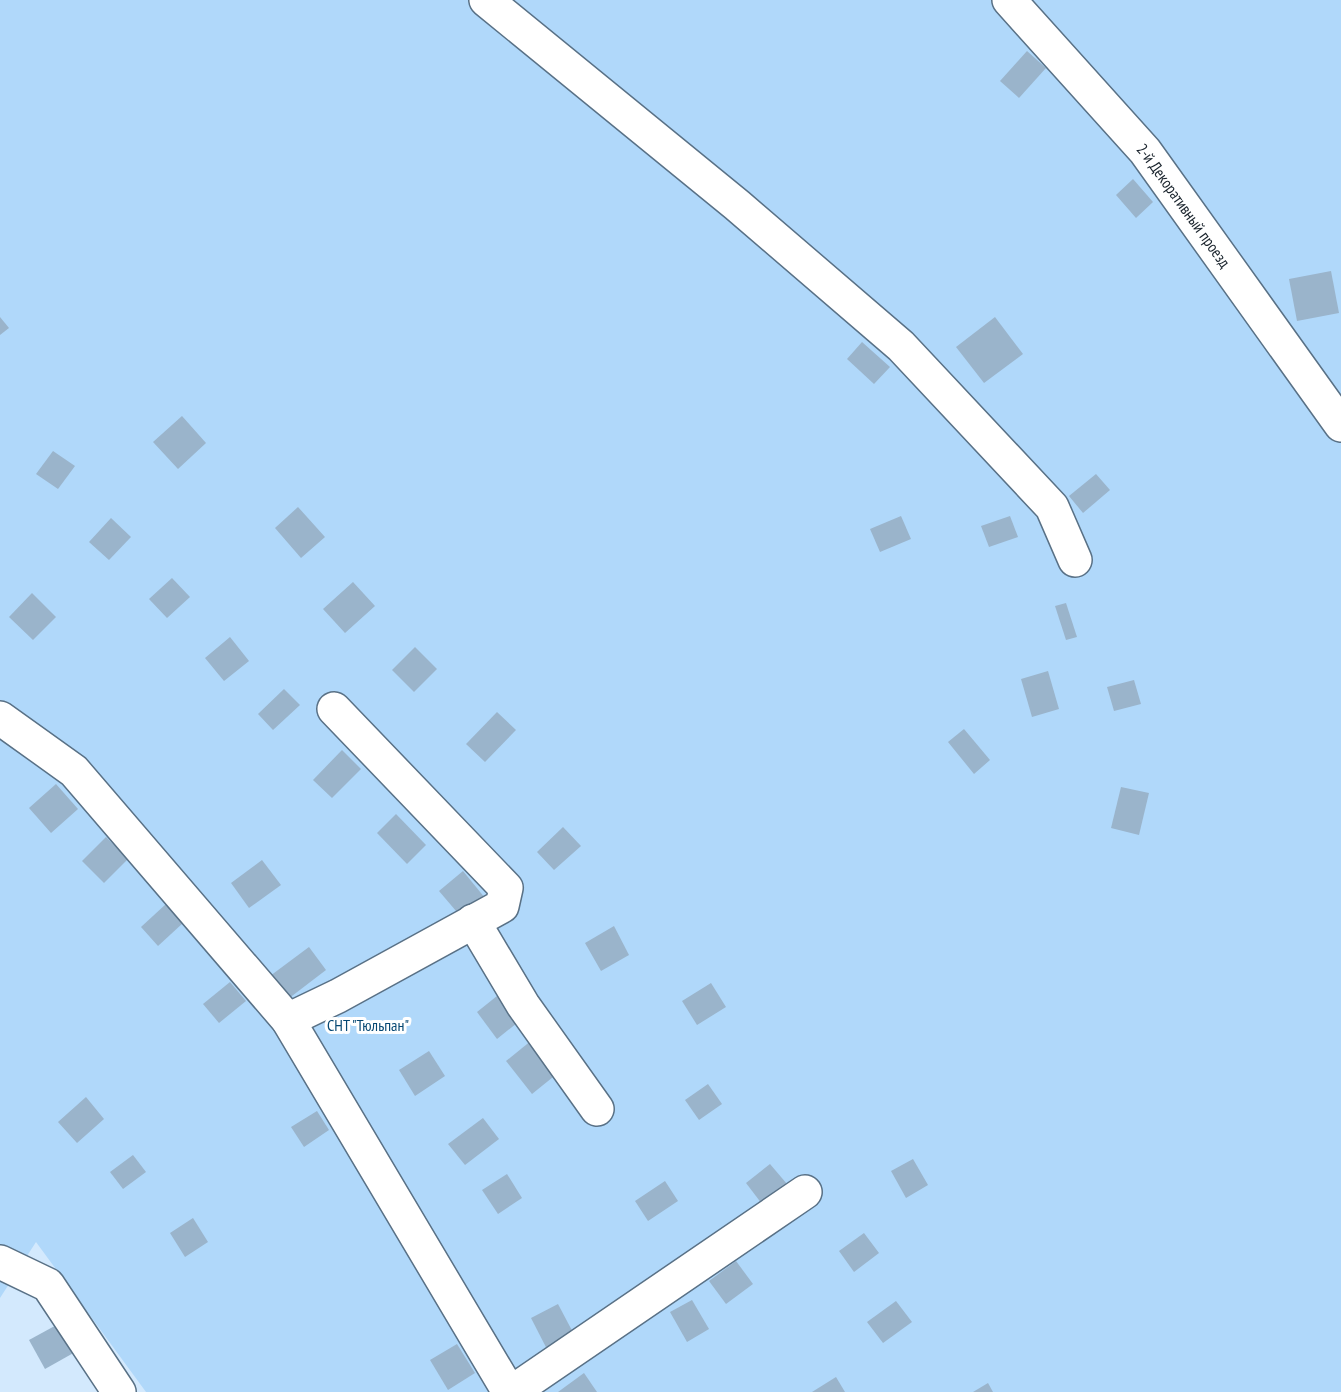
<svg xmlns="http://www.w3.org/2000/svg" width="1341" height="1392" font-family="'PT Sans Narrow',sans-serif">
<style>
.green{fill:#b0d8fa}
.building{fill:#9ab4cb}
.lines{fill:none;stroke-linecap:round;stroke-linejoin:round}
.minor-casing{stroke:#597186;stroke-width:36}
.minor{stroke:#fff;stroke-width:33}
.labels{text-anchor:middle;dominant-baseline:central;stroke-width:6;stroke-linejoin:round;paint-order:stroke}
.street-label{font-size:16px;fill:#19232c;stroke:#fff}
.park-label{font-size:16px;fill:#054772;stroke:#fff}
</style>
<rect width="100%" height="100%" fill="#d3e9fd"/>
<!-- green -->
<polygon class="green" points="0,0 1341,0 1341,1392 146,1392 36,1242 0,1298"/>
<!-- building -->
<g class="building">
<polygon points="1027,51 1046,68 1019,98 1000,81"/>
<polygon points="1133,179 1153,202 1136,218 1116,195"/>
<polygon points="1331,271 1339,313 1297,321 1289,279"/>
<polygon points="0,317 9,328 0,335"/>
<polygon points="995,317 1023,354 984,383 956,347"/>
<polygon points="862,342 890,367 874,384 847,359"/>
<polygon points="182,416 206,443 178,469 153,442"/>
<polygon points="53,451 75,466 58,489 36,474"/>
<polygon points="1096,474 1110,490 1083,513 1069,496"/>
<polygon points="298,507 325,537 301,558 275,528"/>
<polygon points="901,516 911,539 880,552 870,529"/>
<polygon points="1010,516 1018,537 989,547 981,526"/>
<polygon points="111,518 131,537 109,560 89,542"/>
<polygon points="172,578 190,597 167,618 149,599"/>
<polygon points="353,582 375,606 345,633 323,609"/>
<polygon points="32,593 56,617 33,640 9,617"/>
<polygon points="1066,603 1077,637 1066,640 1055,606"/>
<polygon points="230,637 249,661 224,681 205,658"/>
<polygon points="415,647 437,669 414,692 392,670"/>
<polygon points="1048,671 1059,709 1032,717 1021,679"/>
<polygon points="1134,680 1141,704 1114,711 1107,687"/>
<polygon points="284,689 300,705 273,730 258,714"/>
<polygon points="497,712 516,730 485,762 466,744"/>
<polygon points="964,729 990,760 974,774 948,742"/>
<polygon points="342,750 361,769 332,798 313,780"/>
<polygon points="56,784 78,809 51,833 29,808"/>
<polygon points="1121,787 1149,793 1139,835 1111,828"/>
<polygon points="396,814 426,845 407,864 377,833"/>
<polygon points="563,827 581,846 554,870 537,852"/>
<polygon points="106,837 128,859 104,883 82,861"/>
<polygon points="262,860 281,885 249,908 231,883"/>
<polygon points="463,871 485,898 462,918 439,891"/>
<polygon points="166,904 183,923 158,946 141,927"/>
<polygon points="614,926 629,955 601,971 585,943"/>
<polygon points="309,947 326,970 288,999 270,976"/>
<polygon points="230,982 246,1001 219,1023 203,1004"/>
<polygon points="711,983 726,1007 697,1025 682,1001"/>
<polygon points="502,992 522,1019 497,1039 477,1012"/>
<polygon points="532,1040 558,1073 532,1094 506,1061"/>
<polygon points="429,1051 445,1076 415,1096 399,1070"/>
<polygon points="708,1084 722,1104 699,1120 685,1100"/>
<polygon points="86,1097 104,1119 77,1143 58,1122"/>
<polygon points="317,1111 329,1130 304,1147 291,1127"/>
<polygon points="483,1118 499,1139 465,1165 448,1144"/>
<polygon points="133,1155 146,1172 123,1189 110,1172"/>
<polygon points="913,1159 928,1185 906,1198 891,1171"/>
<polygon points="770,1164 787,1184 762,1204 746,1183"/>
<polygon points="507,1174 522,1198 498,1214 482,1190"/>
<polygon points="665,1181 678,1201 648,1221 635,1201"/>
<polygon points="193,1218 208,1242 185,1257 170,1233"/>
<polygon points="864,1233 879,1253 854,1272 839,1251"/>
<polygon points="736,1261 753,1284 726,1304 709,1281"/>
<polygon points="692,1300 709,1329 687,1342 670,1312"/>
<polygon points="896,1301 912,1322 883,1343 867,1322"/>
<polygon points="558,1304 577,1340 550,1355 531,1318"/>
<polygon points="62,1322 77,1351 45,1369 29,1340"/>
<polygon points="457,1344 475,1373 448,1390 430,1360"/>
<polygon points="584,1373 597,1392 558,1392"/>
<polygon points="836,1377 845,1392 812,1392"/>
<polygon points="988,1383 993,1392 973,1392"/>
</g>
<g class="lines">
<!-- minor casing -->
<g class="minor-casing">
<g id="minor">
<polyline points="486,0 737,205 901,346 1052,507 1075,560"/>
<path id="s1" d="M1009,0L1145,151L1341,425"/>
<polyline points="0,718 74,771 288,1020 509,1392"/>
<polyline points="473,921 523,1005 597,1109"/>
<polyline points="288,1020 338,996 502,906 506,888 334,709"/>
<polyline points="0,1262 48,1285 119,1392"/>
<polyline points="512,1392 805,1192"/>
</g>
</g>
<!-- minor -->
<use href="#minor" class="minor"/>
</g>
<g class="labels">
<!-- street labels -->
<g class="street-label">
<text stroke="none"><textPath href="#s1" startOffset="270">2-й Декоративный проезд</textPath></text>
</g>
<!-- park labels -->
<g class="park-label">
<text x="368" y="1025">СНТ "Тюльпан"</text>
</g>
</g>
</svg>
